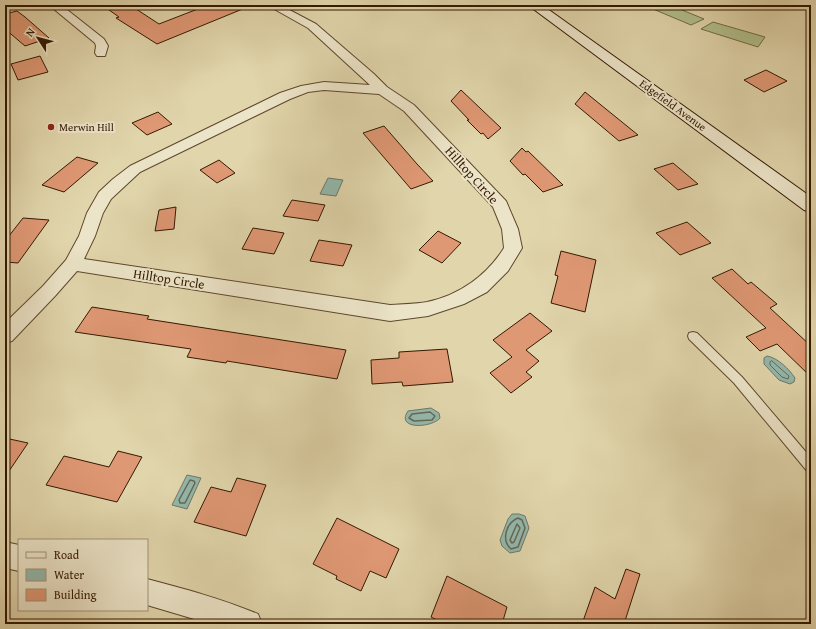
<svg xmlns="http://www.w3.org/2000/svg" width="816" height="629" font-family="'Gentium Book Plus',serif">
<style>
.green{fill:#b1be8b;stroke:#726c46}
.water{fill:#94b8ac;stroke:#6d7867}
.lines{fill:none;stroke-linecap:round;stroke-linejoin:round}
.shore-far1{stroke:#646856;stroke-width:1}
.shore{stroke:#646856;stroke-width:1.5}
.building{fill:#df9874;stroke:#331900}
.service-casing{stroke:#5e482b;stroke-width:2}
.minor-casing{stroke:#5e482b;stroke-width:2}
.secondary-casing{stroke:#331900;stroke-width:2}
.service{fill:#ece4c8;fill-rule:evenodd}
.minor{fill:#ece4c8;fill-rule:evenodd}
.secondary{fill:#ece4c8;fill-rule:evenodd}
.poi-dot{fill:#8f2418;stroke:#ece4c8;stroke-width:1.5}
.labels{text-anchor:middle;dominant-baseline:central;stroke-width:4;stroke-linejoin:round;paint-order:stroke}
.far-street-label{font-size:11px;fill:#331900;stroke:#ece4c8}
.far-poi-label{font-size:11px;fill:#331900;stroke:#ece4c8;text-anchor:start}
.street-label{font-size:13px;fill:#331900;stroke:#ece4c8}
</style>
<rect width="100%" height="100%" fill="#e1d5ab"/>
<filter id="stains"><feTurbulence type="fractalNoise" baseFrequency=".005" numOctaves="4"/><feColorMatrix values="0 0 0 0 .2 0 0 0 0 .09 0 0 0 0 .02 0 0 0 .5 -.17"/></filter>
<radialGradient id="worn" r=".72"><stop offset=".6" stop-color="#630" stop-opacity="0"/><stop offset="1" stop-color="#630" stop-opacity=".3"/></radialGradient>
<!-- green -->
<g class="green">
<polygon points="662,5 670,5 704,19 691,25 653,9"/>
<polygon points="713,22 765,37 758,47 701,29"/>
</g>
<!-- water -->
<g class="water">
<polygon points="328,178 343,180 336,196 320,194"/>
<path d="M767,356C778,358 789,369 795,378L794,382L790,384L779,380L764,364V358Z"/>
<path d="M431,408L439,413L440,418C432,428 395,430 408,411Z"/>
<polygon points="187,475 201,478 187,509 172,505"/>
<polygon points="512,514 519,514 525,516 529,528 520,551 510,553 502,546 500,540 508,519"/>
</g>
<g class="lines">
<!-- shore-far1 -->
<polygon class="shore-far1" points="772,361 789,376 788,379 782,377 770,365 770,362"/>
<!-- shore -->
<g class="shore">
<polygon points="430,412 435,416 432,420 414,421 409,418 412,414"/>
<polygon points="190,480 194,481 195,483 185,503 180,503 179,500"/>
<path d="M518,518L522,520L525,528L518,547L511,549C501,540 506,523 518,518Z"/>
<polygon points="517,524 520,528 514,542 512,543 510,540"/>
</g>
</g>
<!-- building -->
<g class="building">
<polygon points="102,5 130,5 159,24 208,5 250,6 157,44 116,18 119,17"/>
<polygon points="17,11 25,17 49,38 25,46 5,29 5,14"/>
<polygon points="40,56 48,72 18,80 11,64"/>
<polygon points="766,70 787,81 764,92 744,80"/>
<polygon points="461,90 501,128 488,139 483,133 481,134 467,120 469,120 451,101"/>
<polygon points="585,92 638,135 619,141 575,104"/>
<polygon points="158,112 172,124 147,135 132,123"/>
<polygon points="384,126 417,164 433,181 411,189 363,133"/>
<polygon points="522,148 526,152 528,151 563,185 543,192 525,174 523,175 510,161"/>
<polygon points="77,157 98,163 64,192 42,185"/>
<polygon points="219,160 235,173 217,183 200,170"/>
<polygon points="673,163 698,184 678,190 654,169"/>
<polygon points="292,200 325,205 318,221 283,216"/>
<polygon points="176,207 174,229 155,231 159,210"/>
<polygon points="23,218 49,220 18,263 5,262 5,241"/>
<polygon points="687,222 711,243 680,255 656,233"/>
<polygon points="253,228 284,233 274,254 242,249"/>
<polygon points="438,231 461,243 442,263 419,250"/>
<polygon points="319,240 352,245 343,266 310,261"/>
<polygon points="561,251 596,260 585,312 551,303 558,276 555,275"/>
<polygon points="732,269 748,284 751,282 777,304 770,308 811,346 811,377 777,344 760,351 746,337 766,328 712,278"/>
<polygon points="92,307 149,316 147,319 346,350 337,379 227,361 226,363 187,357 191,349 75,332"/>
<polygon points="530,313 552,331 526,350 539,361 526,372 532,377 511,393 490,373 512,357 493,340"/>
<polygon points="447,349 453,382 403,386 402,382 372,384 371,360 399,358 399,352"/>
<polygon points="5,438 28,443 5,477"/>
<polygon points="118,451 142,457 117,502 46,485 64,456 109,467"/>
<polygon points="237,478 266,485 246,536 194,522 211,487 231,492"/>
<polygon points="337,518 399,549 386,578 370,571 361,591 336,579 337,576 313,564"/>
<polygon points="626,569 640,574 624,624 582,624 595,587 615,599"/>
<polygon points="447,576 507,607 502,624 445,624 431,617"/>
</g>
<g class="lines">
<!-- service casing -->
<g class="service-casing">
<polygon id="service" points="693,332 697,333 742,377 811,458 811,473 807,471 734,383 689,339 688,336 689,333"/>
</g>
<!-- minor casing -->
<g class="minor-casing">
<g id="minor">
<polygon points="49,5 61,5 104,39 108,46 105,56 97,56 95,53 96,46 95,43"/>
<path d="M267,5H280L316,24L374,74L387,87L414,105L506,201L518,229L522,248L508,271L487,292L464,304L428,316L390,321L77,271L55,296L12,341L5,343V323L43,286L66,260L79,236L87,213L99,192L113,179L130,166L280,93L301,86L324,82L370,85L308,28ZM324,90L379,94L404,111L493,207L502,229L504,248C487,275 460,295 427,302C415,304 402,304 390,305L84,259L95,236L103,213L111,199L140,172L290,99L308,92Z"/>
<polygon points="5,542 19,545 19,571 5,568"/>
<path d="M147,579C185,589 222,599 258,614L262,624H211L147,605Z"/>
</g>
</g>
<!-- secondary casing -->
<g class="secondary-casing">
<polygon id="secondary" points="528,5 542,5 811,197 811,212 804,210"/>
</g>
<!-- service -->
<use href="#service" class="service"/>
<!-- minor -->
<use href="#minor" class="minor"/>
<!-- secondary -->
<use href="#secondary" class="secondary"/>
</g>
<!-- markers -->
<circle class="poi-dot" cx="51" cy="127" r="4"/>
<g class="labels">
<!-- far-street labels -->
<g class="far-street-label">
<text transform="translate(673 105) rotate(36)">Edgefield Avenue</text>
</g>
<!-- far-poi labels -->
<g class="far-poi-label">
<text x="59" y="127">Merwin Hill</text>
</g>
<!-- street labels -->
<g class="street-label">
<text transform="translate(472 175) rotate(48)">Hilltop Circle</text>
<text transform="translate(169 279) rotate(9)">Hilltop Circle</text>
</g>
</g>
<!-- margin -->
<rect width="816" height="629" fill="none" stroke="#e1d5ab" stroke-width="20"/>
<rect x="6" y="6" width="804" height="617" fill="none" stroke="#331900" stroke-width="2"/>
<rect x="10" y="10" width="796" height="609" fill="none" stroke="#331900"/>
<!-- legend -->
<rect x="18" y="539" width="130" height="72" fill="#ece4c8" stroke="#a29378"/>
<rect x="26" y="552" width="20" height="6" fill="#ece4c8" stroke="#a29378"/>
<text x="54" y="559" font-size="12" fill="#331900">Road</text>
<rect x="26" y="569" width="20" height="12" fill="#94b8ac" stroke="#a29378"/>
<text x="54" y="579" font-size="12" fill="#331900">Water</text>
<rect x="26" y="589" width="20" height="12" fill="#df9874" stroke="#a29378"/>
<text x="54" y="599" font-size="12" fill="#331900">Building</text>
<!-- north arrow -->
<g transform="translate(38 38) rotate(306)" stroke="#ece4c8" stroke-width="3" paint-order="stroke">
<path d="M0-3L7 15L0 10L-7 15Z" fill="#331900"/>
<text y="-6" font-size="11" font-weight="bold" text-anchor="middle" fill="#331900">N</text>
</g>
<rect width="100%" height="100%" filter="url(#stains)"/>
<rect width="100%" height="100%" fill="url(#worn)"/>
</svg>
